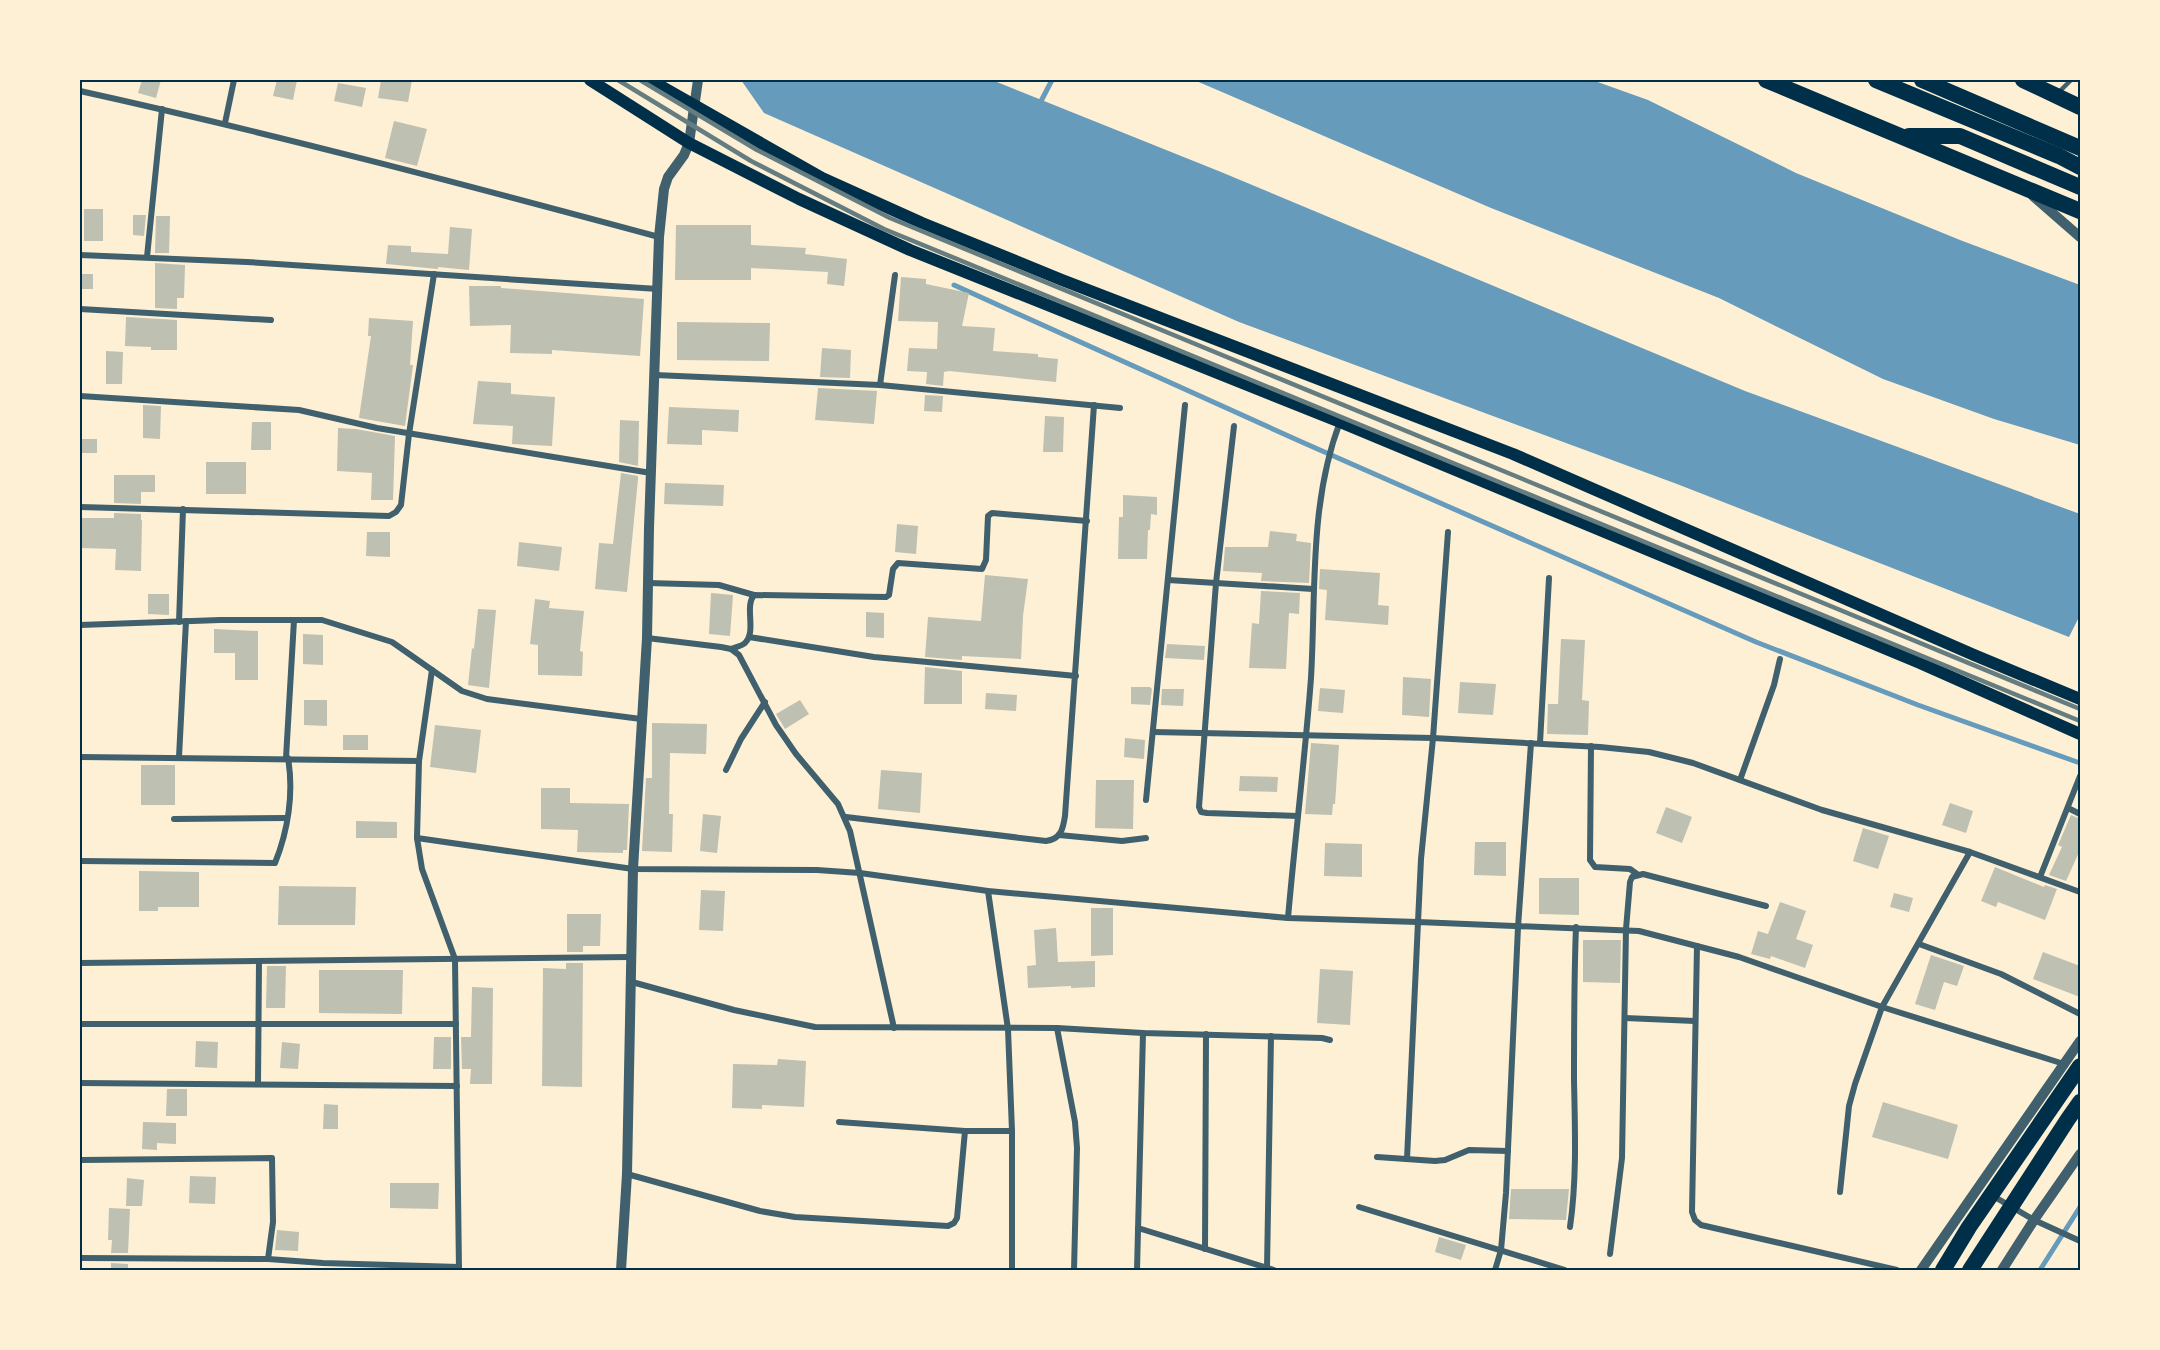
<svg xmlns="http://www.w3.org/2000/svg" width="2160" height="1350" font-family="Jost,sans-serif">
<style>
.water{fill:#669bbc}
.lines{fill:none;stroke-linecap:round;stroke-linejoin:round}
.stream{stroke:#669bbc;stroke-width:5}
.building{fill:#bec0b2}
.service{stroke:#3f606c;stroke-width:4.5}
.minor{stroke:#3f606c;stroke-width:6}
.tertiary{stroke:#3f606c;stroke-width:10}
.secondary{stroke:#003049;stroke-width:12}
.trunk{stroke:#003049;stroke-width:16}
.rail{stroke:#657d81;stroke-width:4.5}
.neatline{fill:none;stroke:#003049;stroke-width:2}
</style>
<rect width="100%" height="100%" fill="#fdf0d5"/>
<!-- water -->
<g class="water">
<polygon points="741,80 992,80 1221,172 1745,391 2080,514 2080,615 2069,637 1677,484 1239,322 764,113"/>
<polygon points="1194,80 1592,80 1648,100 1796,173 1960,240 2080,285 2080,445 1994,419 1883,379 1719,298 1491,208"/>
</g>
<g class="lines">
<!-- stream -->
<g class="stream">
<polyline points="1039,105 1052,80"/>
<polyline points="954,285 1304,443 1756,642 1918,705 2080,763"/>
<polyline points="2040,1270 2080,1207"/>
</g>
</g>
<!-- building -->
<g class="building">
<polygon points="142,80 161,80 156,98 138,93"/>
<polygon points="277,80 297,80 293,100 273,96"/>
<polygon points="381,80 412,80 408,102 378,98"/>
<polygon points="338,83 366,88 362,107 334,101"/>
<polygon points="394,121 427,129 417,166 385,158"/>
<rect x="84" y="209" width="19" height="32"/>
<polygon points="133,215 146,215 144,236 133,235"/>
<polygon points="156,216 170,216 169,253 155,253"/>
<polygon points="676,225 751,225 751,245 806,248 805,254 847,259 844,286 827,284 828,272 751,268 751,280 675,280"/>
<polygon points="450,227 472,229 469,270 438,267 438,269 386,264 388,245 411,246 411,252 448,254"/>
<polygon points="155,263 185,265 184,298 177,298 177,309 155,308"/>
<rect x="80" y="274" width="13" height="15"/>
<polygon points="901,277 926,279 926,284 969,293 962,326 995,328 993,351 1038,354 1038,357 1058,359 1056,382 949,371 944,372 943,386 926,384 927,372 907,371 909,348 937,349 938,322 898,321"/>
<polygon points="469,286 501,286 501,288 644,299 640,356 552,350 552,354 510,353 511,325 470,326"/>
<polygon points="126,317 177,320 177,350 151,350 151,347 125,346"/>
<polygon points="369,318 413,321 410,365 413,365 405,426 359,418 371,336 368,336"/>
<polygon points="677,322 770,323 769,361 677,360"/>
<polygon points="822,348 851,350 850,378 820,377"/>
<polygon points="106,351 123,352 122,384 106,384"/>
<polygon points="478,381 511,383 511,394 555,397 552,446 512,444 513,426 473,424"/>
<polygon points="818,388 877,391 874,424 815,420"/>
<polygon points="925,395 943,396 942,412 924,411"/>
<polygon points="143,405 161,406 160,439 143,438"/>
<polygon points="669,407 739,410 738,432 702,430 702,445 667,444"/>
<polygon points="1045,416 1064,417 1063,452 1043,452"/>
<polygon points="620,420 639,421 638,466 619,462"/>
<polygon points="252,422 271,422 271,450 251,450"/>
<polygon points="338,428 356,429 395,436 393,500 371,500 372,473 337,471"/>
<rect x="80" y="439" width="17" height="14"/>
<rect x="206" y="462" width="40" height="32"/>
<polygon points="621,473 638,476 638,479 627,592 595,589 599,543 613,544"/>
<polygon points="114,475 155,475 155,492 141,492 141,504 114,503"/>
<polygon points="665,483 724,485 723,506 664,504"/>
<polygon points="1123,495 1157,497 1157,515 1151,514 1150,530 1148,530 1147,559 1118,559 1119,517 1123,517"/>
<polygon points="114,513 141,514 141,520 142,520 141,571 115,570 116,549 80,548 80,518 114,518"/>
<polygon points="897,524 918,526 916,554 895,552"/>
<polygon points="1270,531 1297,534 1296,541 1311,543 1309,583 1261,581 1262,573 1223,571 1225,547 1268,547"/>
<polygon points="367,532 390,532 390,557 366,556"/>
<polygon points="519,542 562,547 559,571 517,566"/>
<polygon points="1320,569 1380,573 1378,605 1389,606 1388,625 1325,620 1327,590 1319,589"/>
<polygon points="985,575 1028,579 1023,616 1021,659 962,656 962,660 925,657 928,617 981,621"/>
<polygon points="1261,591 1300,593 1299,614 1289,613 1286,669 1249,668 1252,623 1259,624"/>
<polygon points="711,593 733,595 730,636 709,634"/>
<polygon points="148,594 169,594 169,615 148,614"/>
<polygon points="535,599 550,601 549,608 584,611 580,651 583,652 582,676 538,675 538,645 530,644"/>
<polygon points="478,609 496,610 489,688 468,685 472,648 474,649"/>
<polygon points="866,612 884,613 884,638 866,637"/>
<polygon points="214,629 258,631 258,680 235,680 235,653 214,653"/>
<polygon points="303,634 323,635 323,665 303,664"/>
<polygon points="1561,639 1585,640 1582,700 1589,701 1588,735 1547,734 1548,704 1558,704"/>
<polygon points="1167,644 1205,646 1204,660 1165,658"/>
<polygon points="925,667 962,671 962,704 924,704"/>
<polygon points="1403,677 1431,679 1429,717 1402,715"/>
<polygon points="1460,682 1496,684 1493,715 1458,713"/>
<polygon points="1131,687 1150,687 1152,689 1150,705 1131,704"/>
<polygon points="1320,688 1345,690 1343,713 1318,711"/>
<polygon points="1162,689 1184,689 1183,706 1161,705"/>
<polygon points="986,693 1017,695 1016,711 985,709"/>
<polygon points="304,700 327,700 327,726 304,725"/>
<polygon points="800,700 809,714 785,729 776,714"/>
<polygon points="652,723 707,724 706,754 670,753 669,814 673,814 672,852 642,851 646,778 652,778"/>
<polygon points="435,725 481,730 476,773 430,767"/>
<rect x="343" y="735" width="25" height="15"/>
<polygon points="1125,738 1145,740 1144,759 1124,757"/>
<polygon points="1311,743 1339,745 1335,804 1333,804 1332,815 1305,814"/>
<rect x="141" y="765" width="34" height="40"/>
<polygon points="881,770 922,773 920,813 878,809"/>
<polygon points="1240,776 1278,777 1277,792 1239,791"/>
<polygon points="1096,780 1134,780 1133,829 1095,828"/>
<polygon points="541,788 570,788 570,803 629,804 627,850 623,850 623,853 577,852 578,830 541,829"/>
<polygon points="1950,803 1973,811 1966,833 1942,825"/>
<polygon points="1666,807 1692,817 1682,843 1656,833"/>
<polygon points="703,814 721,816 717,853 700,851"/>
<polygon points="2071,815 2080,819 2080,850 2066,881 2049,875 2062,847 2058,845"/>
<polygon points="356,821 397,822 397,838 356,838"/>
<polygon points="1863,828 1889,836 1878,869 1853,861"/>
<polygon points="1475,842 1506,842 1506,876 1474,875"/>
<polygon points="1325,843 1362,844 1362,877 1324,876"/>
<polygon points="1995,867 2044,887 2045,885 2057,889 2045,920 1998,902 1996,907 1981,901"/>
<polygon points="139,871 199,872 199,907 158,907 158,911 139,911"/>
<polygon points="1539,878 1579,878 1579,915 1539,914"/>
<polygon points="279,886 356,887 355,925 278,925"/>
<polygon points="701,890 725,891 723,931 699,930"/>
<polygon points="1894,893 1913,898 1909,912 1890,907"/>
<polygon points="1780,902 1806,911 1796,939 1813,945 1805,968 1771,956 1770,959 1751,954 1758,931 1768,934"/>
<polygon points="1091,908 1113,908 1113,955 1091,956"/>
<polygon points="567,914 601,914 600,946 583,946 583,952 567,952"/>
<polygon points="1056,928 1058,962 1095,961 1095,987 1071,988 1071,986 1028,988 1027,966 1036,965 1034,930"/>
<polygon points="1583,940 1621,940 1620,983 1583,982"/>
<polygon points="2043,952 2080,966 2080,997 2033,979"/>
<polygon points="1931,955 1964,966 1957,986 1944,982 1935,1010 1915,1004"/>
<polygon points="566,963 583,963 582,1087 542,1086 543,968 566,969"/>
<polygon points="267,966 286,966 285,1008 266,1008"/>
<polygon points="1320,969 1353,971 1350,1025 1317,1023"/>
<polygon points="319,970 403,970 402,1014 319,1013"/>
<polygon points="472,987 493,988 492,1084 470,1084 471,1069 462,1069 461,1037 471,1037"/>
<polygon points="434,1037 451,1037 451,1069 433,1069"/>
<polygon points="196,1041 218,1042 217,1068 195,1067"/>
<polygon points="282,1042 300,1044 298,1069 280,1068"/>
<polygon points="778,1059 806,1061 804,1107 762,1105 762,1109 732,1108 733,1064 777,1065"/>
<polygon points="167,1089 187,1089 187,1116 166,1116"/>
<polygon points="1883,1102 1958,1125 1948,1159 1872,1137"/>
<polygon points="324,1104 338,1105 338,1129 323,1129"/>
<polygon points="143,1122 176,1123 176,1144 157,1143 157,1150 142,1149"/>
<polygon points="190,1176 216,1177 215,1204 189,1203"/>
<polygon points="127,1178 144,1180 142,1206 126,1206"/>
<polygon points="390,1183 439,1183 438,1209 390,1208"/>
<polygon points="1511,1189 1569,1189 1566,1220 1509,1219"/>
<polygon points="109,1208 130,1209 128,1253 111,1253 112,1240 108,1240"/>
<polygon points="277,1230 299,1232 298,1251 275,1250"/>
<polygon points="1439,1237 1466,1245 1461,1260 1435,1252"/>
<polygon points="111,1263 128,1264 128,1270 111,1270"/>
</g>
<g class="lines">
<!-- service -->
<polyline class="service" points="2058,93 2071,80"/>
<!-- minor -->
<g class="minor">
<path d="M80,91C275,134 466,185 659,237"/>
<polyline points="225,123 234,80"/>
<polyline points="80,255 247,262 658,289"/>
<polyline points="147,257 162,109"/>
<polyline points="80,309 271,320"/>
<polyline points="655,375 880,385 1120,408"/>
<polyline points="880,385 895,275"/>
<polyline points="80,396 299,410 377,428 651,473"/>
<polyline points="1234,426 1216,583 1199,807 1201,812 1207,813 1298,816"/>
<polyline points="80,507 389,516 396,512 401,505 409,434 434,274"/>
<polyline points="1168,580 1313,589"/>
<polyline points="648,583 719,585 754,595"/>
<polyline points="179,622 183,509"/>
<polyline points="80,625 220,620 322,620 392,642 462,691 487,699 641,719"/>
<polyline points="749,637 874,657 1076,676"/>
<polyline points="647,638 721,647 731,649 739,655 776,725 796,754 838,804 850,831 894,1028"/>
<path d="M731,649C736,647 742,646 745,643C757,631 744,607 754,595L886,597L889,595L893,569L898,563L982,569L986,560L988,516L992,513L1087,521"/>
<polyline points="432,670 419,761 417,838 422,869 455,959 459,1270"/>
<polyline points="1153,732 1433,738 1600,747 1649,752 1693,763 1822,810 1970,852 2080,892"/>
<polyline points="1540,743 1549,578"/>
<polyline points="1591,746 1590,860 1595,867 1630,869 1637,874"/>
<polyline points="80,757 419,761"/>
<polyline points="179,757 186,621"/>
<polyline points="286,758 294,620"/>
<polyline points="726,770 741,739 765,702"/>
<polyline points="1740,780 1774,685 1780,659"/>
<polyline points="1146,800 1185,405"/>
<polyline points="2068,808 2080,814"/>
<path d="M846,817L1046,841C1061,839 1063,829 1065,816L1094,405"/>
<polyline points="174,819 287,818"/>
<polyline points="1059,835 1122,841 1146,838"/>
<polyline points="417,838 633,869 817,870 860,873 988,891 1288,918 1418,922 1421,859 1433,738 1448,532"/>
<path d="M80,861L275,863C288,831 294,793 288,758"/>
<polyline points="2040,877 2080,776"/>
<polyline points="988,891 1008,1029 1012,1131 1012,1270"/>
<path d="M1288,918C1295,838 1305,758 1311,678C1316,593 1309,503 1340,422"/>
<polyline points="1919,944 2001,974 2080,1014"/>
<polyline points="1697,946 1692,1212 1695,1220 1701,1225 1897,1270"/>
<polyline points="80,963 632,957"/>
<polyline points="632,982 734,1010 815,1027 1057,1028 1143,1033 1322,1038 1330,1040"/>
<polyline points="1625,1018 1695,1021"/>
<polyline points="80,1024 456,1024"/>
<polyline points="1057,1028 1075,1122 1077,1148 1074,1270"/>
<polyline points="80,1083 457,1086"/>
<polyline points="258,1084 259,961"/>
<polyline points="839,1122 965,1131 1012,1131"/>
<polyline points="1377,1157 1435,1161 1445,1160 1469,1150 1508,1151"/>
<polyline points="1407,1159 1418,922 1639,931 1739,957 1882,1007 2064,1064"/>
<polyline points="80,1160 272,1158 273,1222 268,1259"/>
<polyline points="627,1174 760,1211 795,1217 948,1226 954,1223 957,1218 965,1131"/>
<polyline points="1840,1192 1849,1106 1855,1084 1882,1007 1970,852"/>
<polyline points="1993,1196 2034,1220 2080,1241"/>
<polyline points="1359,1207 1565,1270"/>
<path d="M1570,1227C1577,1179 1575,1129 1574,1080C1574,1029 1574,978 1576,927"/>
<polyline points="1138,1228 1274,1270"/>
<polyline points="1205,1249 1206,1034"/>
<polyline points="1610,1254 1622,1158 1626,929 1630,882 1632,877 1643,874 1766,906"/>
<polyline points="80,1258 268,1259 323,1263 459,1267"/>
<polyline points="1267,1268 1271,1036"/>
<polyline points="1137,1270 1143,1033"/>
<polyline points="1495,1270 1501,1250 1506,1193 1518,927 1531,743"/>
</g>
<!-- tertiary -->
<g class="tertiary">
<polyline points="2033,196 2080,237"/>
<polyline points="621,1270 627,1174 633,869 647,638 649,528 659,237 664,189 668,177 684,155 689,143 698,80"/>
<polyline points="1921,1270 2080,1041"/>
<polyline points="2002,1270 2034,1220 2080,1154"/>
</g>
<!-- secondary -->
<g class="secondary">
<polyline points="590,80 689,143 799,199 910,250 1340,422 1920,663 2080,734"/>
<polyline points="650,80 822,178 922,223 1062,280 1513,454 1974,655 2080,699"/>
</g>
<!-- trunk -->
<g class="trunk">
<polyline points="1766,80 2080,211"/>
<polyline points="1876,80 2059,156 2080,167"/>
<polyline points="1922,80 2080,148"/>
<polyline points="2023,80 2080,107"/>
<polyline points="1909,136 1960,136 2080,187"/>
<polyline points="1943,1270 1969,1227 2080,1066"/>
<polyline points="1970,1270 2068,1119 2080,1102"/>
</g>
<!-- rail -->
<g class="rail">
<polyline points="618,80 751,161 884,229 2080,721"/>
<polyline points="640,80 757,150 890,218 2080,709"/>
</g>
</g>
<!-- border -->
<rect width="2160" height="1350" fill="none" stroke="#fdf0d5" stroke-width="162"/>
<rect x="81" y="81" width="1998" height="1188" class="neatline"/>
</svg>
